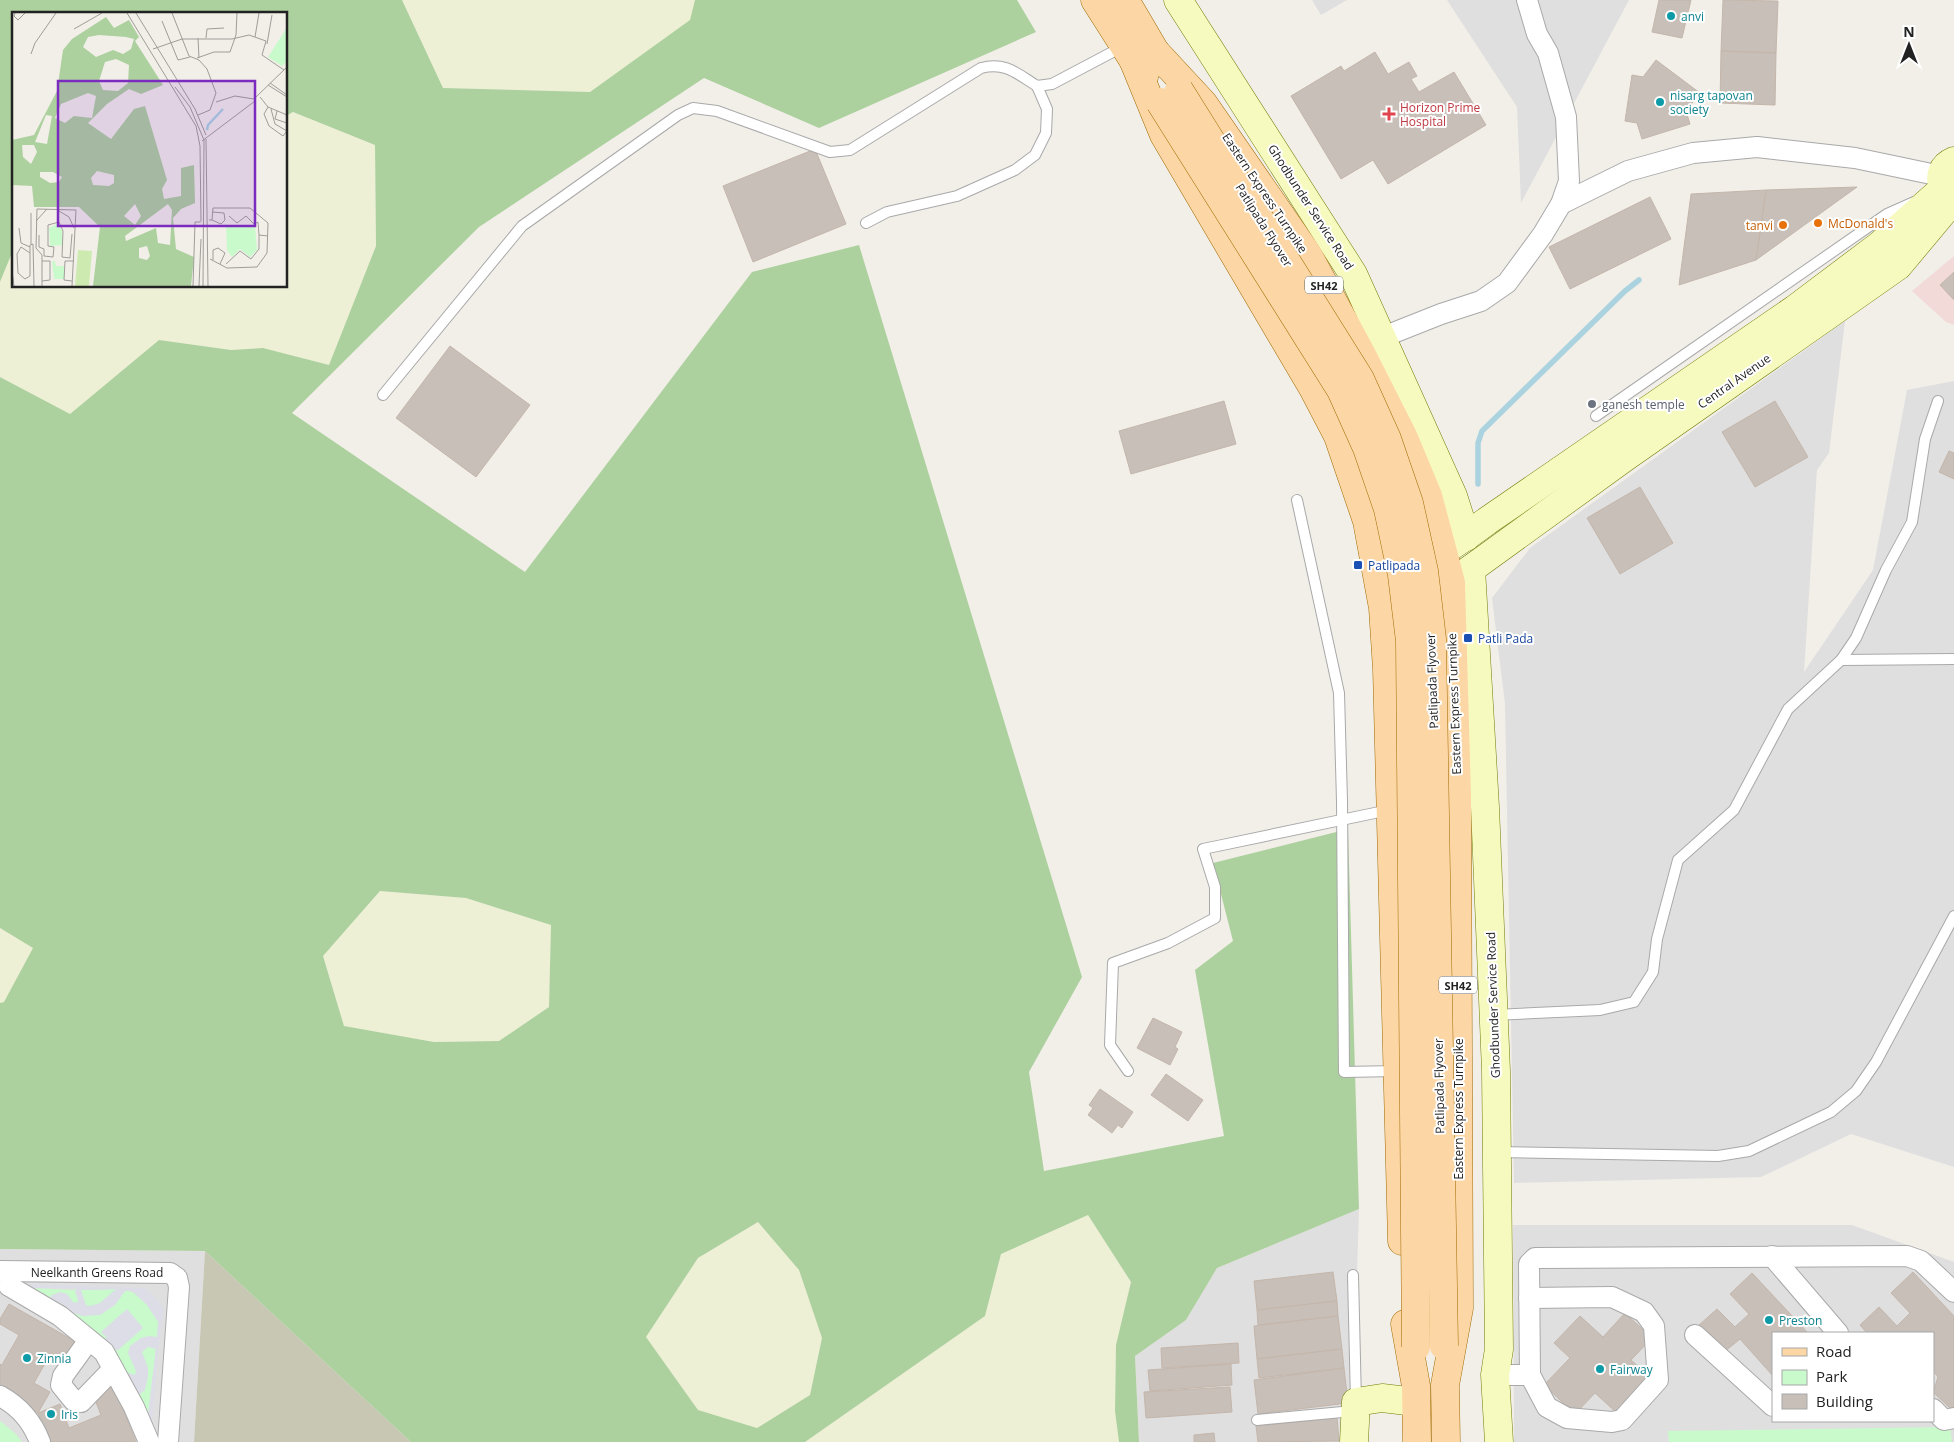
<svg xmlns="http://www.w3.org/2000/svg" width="1954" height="1442" font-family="'Open Sans',sans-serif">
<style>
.residential{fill:#e0dfdf;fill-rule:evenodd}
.commercial{fill:#f2dad9}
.construction{fill:#c7c7b4}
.farmland{fill:#eef0d5}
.forest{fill:#add19e;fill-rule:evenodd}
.park{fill:#c8facc}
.plaza{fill:#dddde8;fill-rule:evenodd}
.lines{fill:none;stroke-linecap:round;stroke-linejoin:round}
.stream{stroke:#aad3df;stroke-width:5.5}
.building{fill:#c7bfb8;stroke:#c4b6ab}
.lane-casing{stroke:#a9a9a9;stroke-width:12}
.street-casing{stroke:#a9a9a9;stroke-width:22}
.secondary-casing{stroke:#707d05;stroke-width:29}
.primary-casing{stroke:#a06b00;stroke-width:29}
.lane{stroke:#fff;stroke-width:10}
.street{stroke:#fff;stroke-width:20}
.secondary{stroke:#f7fabf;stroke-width:28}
.primary{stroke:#fcd6a4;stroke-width:28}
.primary-bridge-casing{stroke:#a06b00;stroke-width:29;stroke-linecap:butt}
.primary-bridge{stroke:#fcd6a4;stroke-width:28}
.culture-dot{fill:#0f9aa8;stroke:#fff;stroke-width:2}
.health-dot{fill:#e0444e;stroke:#fff;stroke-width:2}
.food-dot{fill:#e8710a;stroke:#fff;stroke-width:2}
.worship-dot{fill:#6b7280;stroke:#fff;stroke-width:2}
.transit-dot{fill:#1a4fb4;stroke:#fff;stroke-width:2}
.labels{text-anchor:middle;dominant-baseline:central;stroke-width:4;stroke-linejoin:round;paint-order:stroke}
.shield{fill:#fff;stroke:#646464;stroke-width:1}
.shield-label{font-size:11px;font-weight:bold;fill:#222}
.culture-label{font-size:12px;fill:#0d838f;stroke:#fff;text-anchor:start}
.health-label{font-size:12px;fill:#be3a42;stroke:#fff;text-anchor:start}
.street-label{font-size:12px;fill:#222;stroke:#fff}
.food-label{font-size:12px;fill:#c56008;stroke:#fff;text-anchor:start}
.worship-label{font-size:12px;fill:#5b616d;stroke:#fff;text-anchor:start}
.transit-label{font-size:12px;fill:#164399;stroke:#fff;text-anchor:start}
.inset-river{fill:none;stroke:#aad3df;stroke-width:2.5}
.inset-road{fill:none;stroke:#9f9d99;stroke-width:1}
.view{fill:#7b2cbf;fill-opacity:0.15;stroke:#7b2cbf;stroke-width:2.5}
.inset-edge{fill:none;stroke:#222;stroke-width:2.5}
</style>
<rect width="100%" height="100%" fill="#f2efe9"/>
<!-- residential -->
<g class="residential">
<polygon points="1312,0 1347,0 1321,15"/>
<polygon points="1447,0 1629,0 1521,203 1517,107"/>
<polygon points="1845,321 1829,453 1817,470 1804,672 1873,570 1907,390 1954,381 1954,1167 1851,1134 1761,1177 1514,1183 1505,704 1492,598 1530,548"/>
<polygon points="1359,1209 1352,1442 1139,1442 1135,1356 1186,1320 1217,1268"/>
<path d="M1513,1225H1852L1954,1262V1442H1514ZM1773,1333H1933V1421H1773Z"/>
<polygon points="0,1249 205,1251 194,1442 0,1442"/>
</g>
<!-- commercial -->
<polygon class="commercial" points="1954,256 1954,325 1946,322 1912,291"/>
<!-- construction -->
<polygon class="construction" points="205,1251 411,1442 194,1442"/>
<!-- farmland -->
<g class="farmland">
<polygon points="402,0 695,0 691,20 590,92 443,88"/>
<polygon points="293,112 375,145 376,246 329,365 263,348 231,350 159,340 70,414 0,377 0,282 14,248 14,286 286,286 286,116"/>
<polygon points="380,891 466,898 551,925 549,1007 499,1041 434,1042 344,1026 323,956"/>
<polygon points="0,928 33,948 4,1003 0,1003"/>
<polygon points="1088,1215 1131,1282 1116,1345 1115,1411 1119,1442 805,1442 985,1316 1001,1254"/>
<polygon points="758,1222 799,1270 822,1338 810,1395 757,1428 698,1410 646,1337 698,1258"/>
</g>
<!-- forest -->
<path class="forest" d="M0,0H402L443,88L590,92L690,20L695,0H1017L1036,32L819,128L704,78L479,227L292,413L525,572L752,272L859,245L1082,977L1029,1072L1044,1171L1224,1136L1195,970L1233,941L1213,863L1348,829L1359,1209L1217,1268L1186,1320L1135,1356L1139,1442H1119L1115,1411L1116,1345L1131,1282L1088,1215L1001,1254L985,1316L805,1442H411L205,1251L0,1249V1003L4,1002L33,948L0,928V377L70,414L159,340L231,350L263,348L329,365L376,246L375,145L293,112L286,116V14H14V248L0,282ZM380,891L466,898L551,925L549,1007L499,1041L434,1042L344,1026L323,956ZM758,1222L799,1270L822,1338L810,1395L757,1428L698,1410L646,1337L698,1258Z"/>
<!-- park -->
<g class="park">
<path d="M30,1288L74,1290L76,1288C83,1290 89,1290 96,1290C103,1290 111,1289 119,1289C137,1289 151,1306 159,1322L147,1424L123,1383Z"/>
<polygon points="0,1421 16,1434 22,1442 0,1442"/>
<polygon points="1950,1427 1952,1442 1669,1442 1668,1431"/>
</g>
<!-- plaza -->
<g class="plaza">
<path d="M25,1284L146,1288L164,1308L159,1342L152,1424H147L156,1349L148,1347L142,1352L148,1368V1376L145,1390L140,1394H134L122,1371L135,1375L136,1371L128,1353L130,1346L141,1338L149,1336L157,1337L158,1322L147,1305L132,1291H125L115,1305L100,1315L82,1316L71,1312L63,1307L61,1303L47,1302L52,1295L60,1292L67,1294L73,1302L77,1303L78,1300L75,1291L76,1288H30ZM116,1289L100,1303L90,1306L86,1305L81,1290Z"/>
<polygon points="127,1309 143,1328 117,1351 111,1344 103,1342 106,1337 101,1332"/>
</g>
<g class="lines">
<!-- stream -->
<polyline class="stream" points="1478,484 1478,443 1482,431 1625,291 1639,280"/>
</g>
<!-- building -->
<g class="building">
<polygon points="1659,0 1691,0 1682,38 1652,32"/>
<polygon points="1723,0 1778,1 1776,53 1721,51"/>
<polygon points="1721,51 1776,53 1775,105 1720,103"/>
<polygon points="1375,52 1388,74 1409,62 1417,76 1411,79 1419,92 1454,72 1486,125 1388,184 1373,160 1341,179 1291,96 1341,66 1344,71"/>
<polygon points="1656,60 1700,93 1686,111 1690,124 1642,139 1637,123 1625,121 1632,75 1643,77"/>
<polygon points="815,149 846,224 753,262 723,186"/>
<polygon points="1857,187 1756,260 1766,190"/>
<polygon points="1766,190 1756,260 1679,285 1691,194"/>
<polygon points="1650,197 1671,239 1570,289 1549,247"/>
<polygon points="1954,272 1954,300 1940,285"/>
<polygon points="450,346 530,405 476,477 396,418"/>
<polygon points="1224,401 1236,444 1131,474 1119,431"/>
<polygon points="1775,401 1808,457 1755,487 1722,432"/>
<polygon points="1949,451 1954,453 1954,479 1939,472"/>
<polygon points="1640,487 1673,543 1620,574 1587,518"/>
<polygon points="1153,1018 1182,1032 1175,1047 1178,1049 1170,1065 1137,1048"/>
<polygon points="1166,1074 1203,1100 1188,1121 1151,1095"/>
<polygon points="1100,1089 1133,1112 1122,1128 1118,1125 1112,1133 1088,1115 1093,1108 1089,1105"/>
<polygon points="1333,1272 1337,1301 1257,1310 1254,1281"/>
<polygon points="1913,1272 1954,1316 1954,1408 1952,1410 1933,1392 1938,1377 1933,1371 1933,1333 1867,1333 1860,1325 1879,1307 1897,1326 1910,1313 1891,1293"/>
<polygon points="1752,1273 1808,1333 1773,1333 1773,1376 1740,1339 1723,1353 1698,1326 1717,1309 1735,1327 1749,1314 1730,1294"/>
<polygon points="1337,1301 1338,1316 1258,1325 1257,1310"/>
<polygon points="9,1304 78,1343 67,1362 51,1353 34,1383 50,1392 38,1413 0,1391 0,1364 2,1365 19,1335 0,1324 0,1319"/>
<polygon points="1625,1313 1652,1338 1631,1360 1651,1378 1618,1414 1595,1393 1575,1414 1544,1385 1570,1358 1554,1343 1580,1316 1603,1337"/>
<polygon points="1338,1316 1342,1349 1257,1359 1254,1326"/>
<polygon points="1238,1343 1239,1363 1162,1368 1161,1348"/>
<polygon points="1342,1349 1344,1368 1259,1378 1257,1359"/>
<polygon points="1231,1364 1232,1385 1150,1391 1148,1370"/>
<polygon points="1344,1368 1348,1403 1258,1414 1254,1380"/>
<polygon points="113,1384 136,1442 50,1442 38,1413 60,1404 69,1428 101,1415 92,1392"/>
<polygon points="1230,1387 1232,1412 1146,1418 1144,1392"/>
<polygon points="1337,1418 1339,1441 1258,1442 1256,1426"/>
<polygon points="1214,1433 1215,1442 1194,1442 1194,1435"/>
</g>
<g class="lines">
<!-- lane casing -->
<g class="lane-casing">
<g id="lane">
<polyline points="866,223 887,212 957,196 1015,170 1035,155 1046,133 1047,109 1037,86"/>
<path d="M383,395L522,226L678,115L693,108L717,111L830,152L850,150L981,68C1006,62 1016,73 1037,86L1052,84L1122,47"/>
<polyline points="1596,416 1887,214 1914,202"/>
<polyline points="1297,500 1339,693 1342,801 1344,1072 1397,1071"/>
<polyline points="1841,660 1954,659"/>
<polyline points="1494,1015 1600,1010 1634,1002 1653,972 1657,939 1678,860 1734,810 1788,709 1841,660 1856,638 1886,570 1912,522 1925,439 1938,401"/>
<polyline points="1128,1071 1110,1045 1113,963 1168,943 1215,918 1215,887 1203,849 1389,810"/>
<polyline points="1497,1152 1718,1156 1749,1151 1831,1112 1856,1091 1876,1062 1954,916"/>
<polyline points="1353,1275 1356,1402"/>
<polyline points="1257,1420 1353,1411"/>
</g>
</g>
<!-- street casing -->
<g class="street-casing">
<g id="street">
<polyline points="1561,204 1628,171 1693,153 1757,147 1855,158 1941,176"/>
<polyline points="1383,337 1441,314 1481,301 1507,283 1543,234 1561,204 1569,181 1566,117 1548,53 1537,34 1527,0"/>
<polyline points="1772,1256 1838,1333"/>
<polyline points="0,1271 170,1273 177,1278 179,1287 168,1442"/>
<polyline points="9,1286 60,1316 104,1352 134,1407 149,1442"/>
<polyline points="1529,1298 1612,1297 1644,1312 1654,1326 1658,1380 1622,1420 1612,1422 1567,1418 1547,1407 1530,1375"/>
<polyline points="1695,1335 1773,1406"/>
<polyline points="89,1340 63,1376 61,1385 74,1401 81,1402 113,1369"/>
<polyline points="1495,1375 1530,1375 1529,1264 1535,1258 1907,1256 1921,1261 1954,1292"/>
<path d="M0,1396C20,1407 32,1421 40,1442"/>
<polyline points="1933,1409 1944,1420 1954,1418"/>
</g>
</g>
<!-- secondary casing -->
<g class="secondary-casing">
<g id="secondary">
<polyline points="1178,0 1353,274 1453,496 1466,537"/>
<path d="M1954,161C1942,166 1938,177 1944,188L1954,194"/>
<path d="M1422,562C1445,551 1466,537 1487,521L1795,309L1880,245L1944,188"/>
<polyline points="1471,569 1485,807 1496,1071 1499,1349 1495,1375 1499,1442"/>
<polyline points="1457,579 1624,458 1898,266 1954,199"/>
<polyline points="1354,1442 1356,1402 1382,1398 1416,1402"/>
</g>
</g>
<!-- primary casing -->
<g class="primary-casing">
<g id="primary">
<polyline points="1095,0 1144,77"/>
<polyline points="1125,0 1162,63"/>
<polyline points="1152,48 1203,103 1308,255 1363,357 1403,436 1428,496 1443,552 1451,583 1457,796 1459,1308 1445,1385 1446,1442"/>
<polyline points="1134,62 1164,135 1314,390 1338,436 1367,521 1383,608 1387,669 1402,1241"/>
<polyline points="1405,1324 1416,1386 1417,1442"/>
</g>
</g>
<!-- lane -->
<use href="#lane" class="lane"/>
<!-- street -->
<use href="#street" class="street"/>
<!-- secondary -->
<use href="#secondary" class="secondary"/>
<!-- primary -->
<use href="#primary" class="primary"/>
<!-- primary-bridge casing -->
<g class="primary-bridge-casing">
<g id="primary-bridge">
<polyline points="1179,90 1360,379 1387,439 1409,503 1424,571 1432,639 1444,1346"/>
<polyline points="1160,102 1341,390 1367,448 1388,509 1402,575 1410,641 1416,1347"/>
</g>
</g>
<!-- primary-bridge -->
<use href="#primary-bridge" class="primary-bridge"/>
</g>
<!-- markers -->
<g class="culture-dot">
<circle cx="1671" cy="16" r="5"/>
<circle cx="1660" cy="102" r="5"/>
<circle cx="1769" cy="1320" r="5"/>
<circle cx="27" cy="1358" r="5"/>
<circle cx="1600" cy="1369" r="5"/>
<circle cx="51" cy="1414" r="5"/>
</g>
<path class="health-dot" d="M1386.5 106.5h5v5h5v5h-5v5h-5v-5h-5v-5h5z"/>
<g class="food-dot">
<circle cx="1818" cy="223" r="5"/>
<circle cx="1783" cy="225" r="5"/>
</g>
<circle class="worship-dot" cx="1592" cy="404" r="5"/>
<g class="transit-dot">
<rect x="1353" y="560" width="10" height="10" rx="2.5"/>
<rect x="1463" y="633" width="10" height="10" rx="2.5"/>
</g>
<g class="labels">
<!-- shield labels -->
<g class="shield">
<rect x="1305" y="276.5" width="38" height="17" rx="4"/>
<rect x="1439" y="976.5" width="38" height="17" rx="4"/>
</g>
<g class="shield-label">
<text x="1324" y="285">SH42</text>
<text x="1458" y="985">SH42</text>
</g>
<!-- culture labels -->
<g class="culture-label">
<text x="1681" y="16">anvi</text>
<text x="1670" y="95">nisarg tapovan<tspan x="1670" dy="14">society</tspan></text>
<text x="1779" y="1320">Preston</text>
<text x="37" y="1358">Zinnia</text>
<text x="1610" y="1369">Fairway</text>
<text x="61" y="1414">Iris</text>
</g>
<!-- health labels -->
<g class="health-label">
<text x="1400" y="107">Horizon Prime<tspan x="1400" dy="14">Hospital</tspan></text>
</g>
<!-- street labels -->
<g class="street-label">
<text transform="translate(1265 193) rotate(56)">Eastern Express Turnpike</text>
<text transform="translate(1311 207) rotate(57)">Ghodbunder Service Road</text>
<text transform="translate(1264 225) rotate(58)">Patlipada Flyover</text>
<text transform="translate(1734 381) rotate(-35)">Central Avenue</text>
<text transform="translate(1432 681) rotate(-92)">Patlipada Flyover</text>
<text transform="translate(1454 704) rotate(-92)">Eastern Express Turnpike</text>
<text transform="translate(1493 1005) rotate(-92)">Ghodbunder Service Road</text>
<text transform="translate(1439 1086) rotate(-91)">Patlipada Flyover</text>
<text transform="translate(1458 1109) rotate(-90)">Eastern Express Turnpike</text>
<text x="97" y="1272">Neelkanth Greens Road</text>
</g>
<!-- food labels -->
<g class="food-label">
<text x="1828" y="223">McDonald's</text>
<text x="1773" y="225" text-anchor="end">tanvi</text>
</g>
<!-- worship labels -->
<g class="worship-label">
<text x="1602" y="404">ganesh temple</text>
</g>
<!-- transit labels -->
<g class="transit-label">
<text x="1368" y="565">Patlipada</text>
<text x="1478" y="638">Patli Pada</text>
</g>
</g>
<!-- overview -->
<g transform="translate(12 12)">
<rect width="275" height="275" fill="#f2efe9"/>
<path d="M66,238L80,239L77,274H63Z" fill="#cdebb0"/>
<path d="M94,5L102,16L117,8L127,25L123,29L151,73L129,82L117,77L95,92L76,111L99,127L122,97L133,94L155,168L150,177L152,187L169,184V156L182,153L183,191L169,197L161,206L164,237L182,245L179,274H81L88,215L67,195H22L20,174L0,173V128L22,123L45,79L51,38L60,27ZM87,23L114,25L122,27L119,37L111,42L101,38L84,45L71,35L76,25ZM104,47L117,53L116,71L106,79L91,78L87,69L93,50ZM76,81L84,84L80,106L62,104L53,111L43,106L49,92ZM34,103L40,104L35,132L23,130ZM10,133H22L25,140L19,152L11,145ZM85,159L102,163V171L97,174L81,173L79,166ZM28,160H41L50,165L47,170L38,171L28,165ZM123,192L129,204L123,213L112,204ZM156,192L160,198L158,233L146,231L144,216L114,229L113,224ZM135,234L138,244L135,248L127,246V236Z" fill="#add19e" fill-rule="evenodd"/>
<path d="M274,17L275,49L270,54L256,45ZM45,212L50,218V233L38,234L37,216ZM214,213H243L245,238L238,245L228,237L220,245L215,238ZM40,249H43L44,254H52V267H42Z" fill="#c8facc"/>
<path class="inset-river" d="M195,118L196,113L211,97"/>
<path class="inset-road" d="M3,1L2,4L6,8L13,1M115,1L184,114L188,134L189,209M124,1L183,97L194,123M160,1L177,44L187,48L195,57L204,81L198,98L186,103M150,9L166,48L178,45M62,17L90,1M243,25L247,1M186,26L187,46M194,26L195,17L212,16M255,32L260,3M141,37L170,27H220L237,23L254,29L250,43L272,58M19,42L23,31L44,1M185,46L202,40H218L224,23L225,1M258,71L275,83M256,73L275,85M163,75L178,95L192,128L191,274M248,85L256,95L275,103M243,86L275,55M204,90L223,84L242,87M256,95L252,102L257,114L271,124L275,119M259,97L263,112L275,119M265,99L263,107L275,111M194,127L196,274M190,129L243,89M47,199L57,205L62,216M200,200L212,201L213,208L209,212L200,208M217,204L225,211L234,204L242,212L246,210L247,223L256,224M197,208H200L201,196H238L256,211L255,241L245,255L215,256L198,247M24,209L35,197M7,216L9,231L18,235M27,223V235L32,237V244L41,245L42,235L36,234V213L47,210L51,219L50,245L58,246L60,222M19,232V201M18,241L9,235L5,242L6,261L13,267L18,264V233L21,232L22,274M201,248V238L206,236L213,241L208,252M30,249H38V268L30,269M214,252L228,239L239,247L247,237V223M0,259L2,274M60,269L52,268L53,249H62M30,274V243L24,236L25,197L64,198L60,274M181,274L183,210H189M187,274L189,227"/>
<path class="view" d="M46,69H243V214H46Z"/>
<rect width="275" height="275" class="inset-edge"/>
</g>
<!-- legend -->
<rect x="1772" y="1332" width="162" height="90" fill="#ffffff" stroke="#a7a7a7"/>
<rect x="1782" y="1348" width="25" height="8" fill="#fcd6a4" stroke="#a7a7a7"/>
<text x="1816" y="1357" font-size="15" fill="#222222">Road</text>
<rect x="1782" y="1370" width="25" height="15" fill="#c8facc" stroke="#a7a7a7"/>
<text x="1816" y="1382" font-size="15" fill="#222222">Park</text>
<rect x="1782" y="1394" width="25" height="15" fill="#c7bfb8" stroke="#a7a7a7"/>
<text x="1816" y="1407" font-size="15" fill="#222222">Building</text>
<!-- north arrow -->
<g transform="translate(1909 45)" stroke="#ffffff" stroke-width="4" paint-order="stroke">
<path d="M0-4L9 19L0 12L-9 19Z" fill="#222222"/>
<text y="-8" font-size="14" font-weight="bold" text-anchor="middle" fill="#222222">N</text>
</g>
</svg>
